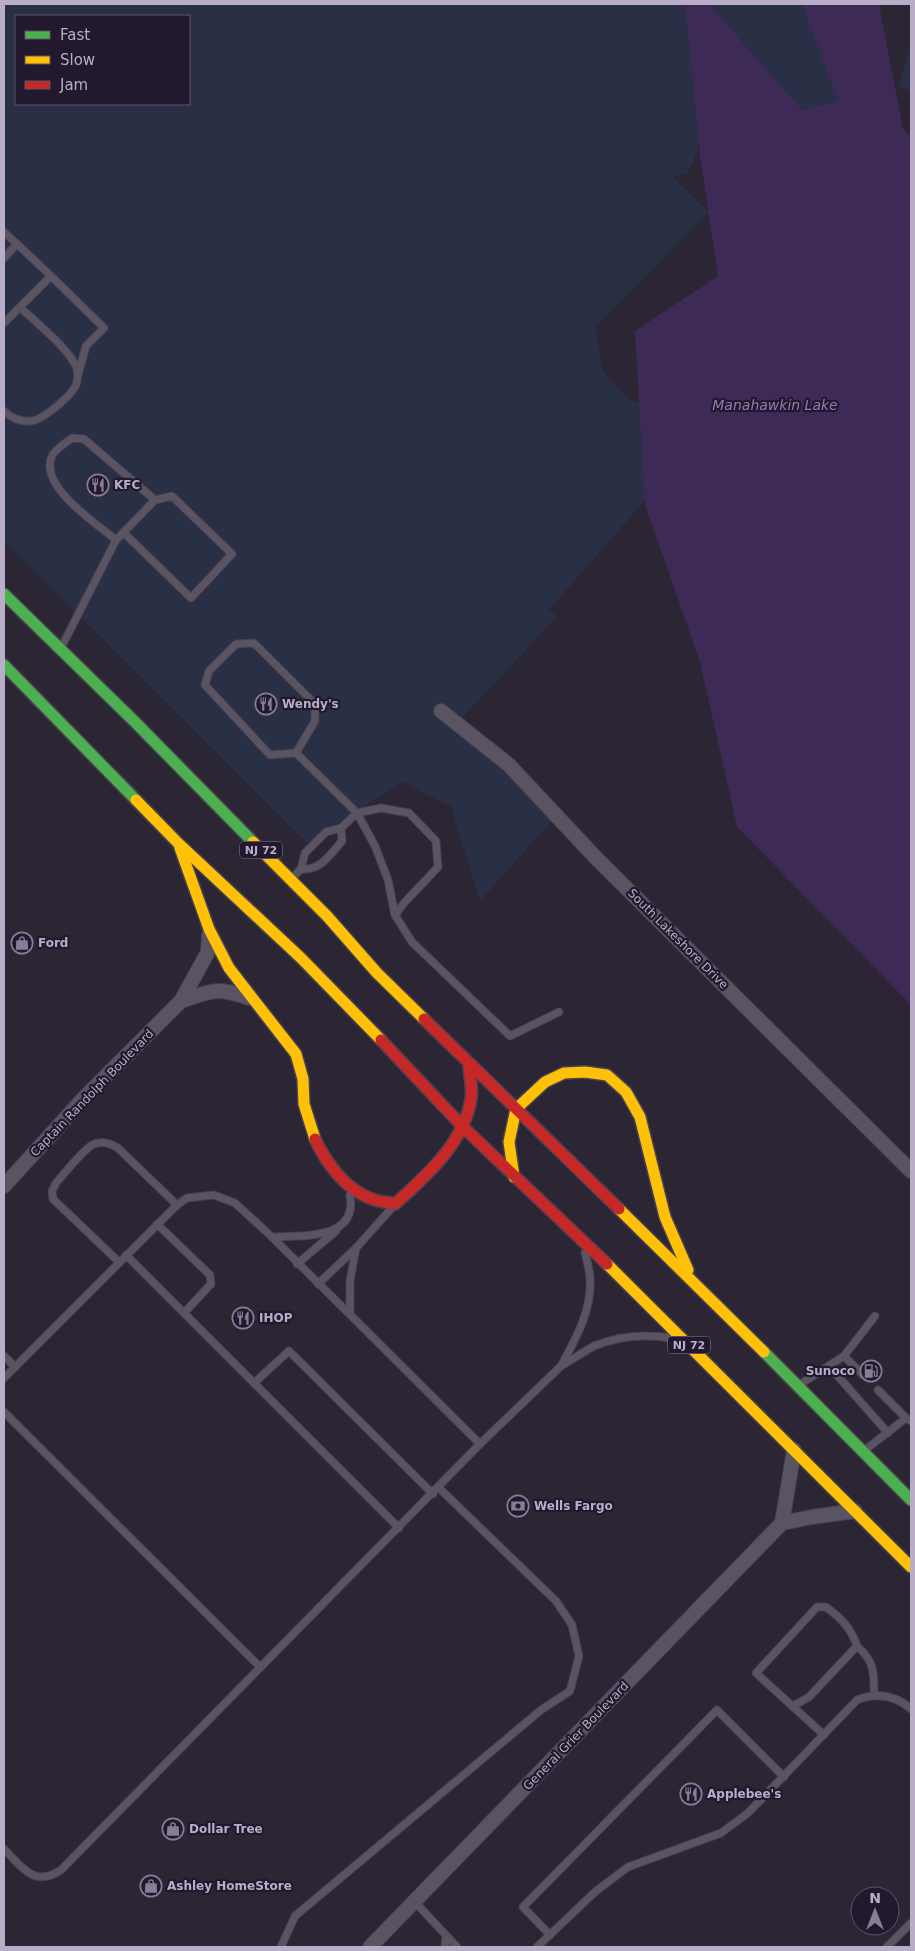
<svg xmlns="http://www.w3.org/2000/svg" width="915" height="1951" font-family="'DejaVu Sans',sans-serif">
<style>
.green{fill:#292f44;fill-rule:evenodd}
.water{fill:#3d2a56}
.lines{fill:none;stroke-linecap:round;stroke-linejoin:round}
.lane-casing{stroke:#45404c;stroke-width:9}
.street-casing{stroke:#45404c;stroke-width:16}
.fast-casing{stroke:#484150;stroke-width:14}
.slow-casing{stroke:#484150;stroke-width:14}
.jam-casing{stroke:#484150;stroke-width:14}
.lane{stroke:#5a5462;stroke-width:7}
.street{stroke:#5a5462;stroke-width:14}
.fast{stroke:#4caf50;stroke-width:11}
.slow{stroke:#ffc107;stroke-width:11}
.jam{stroke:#c62828;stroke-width:11}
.labels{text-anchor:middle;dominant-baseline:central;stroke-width:4.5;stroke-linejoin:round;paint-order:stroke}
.shield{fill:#22192e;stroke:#8c8199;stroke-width:1}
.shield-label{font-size:11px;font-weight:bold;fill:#b9adc7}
.poi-label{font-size:12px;font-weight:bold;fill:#b9adc7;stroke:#22192e;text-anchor:start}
.street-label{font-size:12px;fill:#b9adc7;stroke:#22192e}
.water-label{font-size:14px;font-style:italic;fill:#947bb5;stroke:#22192e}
</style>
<rect width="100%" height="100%" fill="#2c2534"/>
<!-- green -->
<g class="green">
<path d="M4,4H827L854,115L710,124L688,173L673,177L709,212L595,327L602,370L630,400L643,404L655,489L548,611L558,616L459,721L556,816L480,901L451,807L403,782L307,843L4,541ZM16,16H189V104H16Z"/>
<polygon points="911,44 911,91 898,86"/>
</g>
<!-- water -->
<polygon class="water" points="685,4 709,4 802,110 838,101 802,4 879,4 903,129 911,137 911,1005 737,827 700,662 645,505 635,331 718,276 700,156"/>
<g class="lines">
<!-- lane casing -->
<g class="lane-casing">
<g id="lane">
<polyline points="4,232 17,244 4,258"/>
<polyline points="51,276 104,328 86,346 78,375"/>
<polyline points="4,323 51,276 17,244"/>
<path d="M4,411C11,418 21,422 32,421C44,419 71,396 76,385C78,380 78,374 77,369C71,350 35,322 20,307"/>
<path d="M116,540C96,523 38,486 52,456C55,449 66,443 72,438L84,439L155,500"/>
<polyline points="63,644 116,540 155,500 172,496 232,554 191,598 124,533"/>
<polygon points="381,808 409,813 436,841 438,867 404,903 395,915 388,880 375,846 357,813"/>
<path d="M301,869C320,871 330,855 342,841L341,828"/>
<polyline points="294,876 301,869 305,853 326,832 341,828 357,813 296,753 270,755 205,685 209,671 236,644 254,643 315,704 315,721 296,753"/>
<polyline points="395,915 412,942 510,1036 559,1012"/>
<polyline points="157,1224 210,1275 211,1284 184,1313"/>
<path d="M272,1237C302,1235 358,1241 350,1195"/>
<path d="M585,1253C587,1261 590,1271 590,1279C592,1311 575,1340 561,1366C572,1360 583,1352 594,1346C618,1336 646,1334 671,1338"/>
<polyline points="126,1255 399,1528"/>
<path d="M119,1262L53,1199L52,1191L56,1183C65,1173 81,1152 92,1145C101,1140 110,1143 118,1148L177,1205"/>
<polyline points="297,1264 336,1231"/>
<polyline points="318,1284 356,1248 391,1209"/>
<polyline points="350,1314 350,1281 356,1248"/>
<polyline points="4,1356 15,1367"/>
<polyline points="844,1356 863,1375"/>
<polyline points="829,1366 888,1433"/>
<polyline points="4,1378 177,1205 187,1198 214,1195 235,1203 272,1237 480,1444"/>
<polyline points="254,1383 289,1351 433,1494"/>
<polyline points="802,1383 844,1356 875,1316"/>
<polyline points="878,1390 906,1418"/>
<polyline points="4,1412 260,1667"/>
<polyline points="865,1450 906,1418 911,1421"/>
<path d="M857,1646C875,1662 874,1673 874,1695"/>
<path d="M793,1706L809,1697L857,1646C851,1628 841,1618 826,1607H817L756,1673L824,1735"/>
<path d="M4,1849C22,1867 34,1888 61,1870L480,1444L561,1366"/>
<polyline points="415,1902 457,1947"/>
<polyline points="550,1935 523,1907 717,1710 784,1777"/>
<polyline points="281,1947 295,1916 541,1710 570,1691 579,1656 572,1625 556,1601 439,1488"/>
<polyline points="445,1947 446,1936"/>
<path d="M537,1947L596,1891L628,1867L721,1833L748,1813L857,1700C877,1692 895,1695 911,1709"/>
<polyline points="887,1947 911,1923"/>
</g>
</g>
<!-- street casing -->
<g class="street-casing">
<g id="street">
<polyline points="441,711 509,765 596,858 911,1171"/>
<path d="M181,1001C212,991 216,986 249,998"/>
<polyline points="4,1186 84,1098 181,1001 208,952 209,935"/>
<polyline points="782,1523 794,1450"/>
<polyline points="370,1947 782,1523 812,1517 855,1511"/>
</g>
</g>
<!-- fast casing -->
<g class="fast-casing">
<g id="fast">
<polyline points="4,594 135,722 253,842"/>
<polyline points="4,665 136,800"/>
<polyline points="764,1352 911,1500"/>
</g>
</g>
<!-- slow casing -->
<g class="slow-casing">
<g id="slow">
<polyline points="136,800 178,843 301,958 381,1040"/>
<polyline points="253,842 327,916 377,973 424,1019"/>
<polyline points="180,848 209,929 229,968 296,1054 303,1079 304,1104 315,1139"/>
<polyline points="514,1177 509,1142 516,1109 545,1082 564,1073 585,1072 607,1075 626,1092 640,1117 665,1217 688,1270"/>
<polyline points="619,1209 764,1352"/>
<polyline points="607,1264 911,1567"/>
</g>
</g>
<!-- jam casing -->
<g class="jam-casing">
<g id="jam">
<polyline points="424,1019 619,1209"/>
<polyline points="381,1040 463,1127 607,1264"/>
<path d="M315,1139C326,1163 346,1190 372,1199C379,1202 388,1202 395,1204C426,1176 464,1143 471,1099C473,1088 469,1075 469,1064"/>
</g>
</g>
<!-- lane -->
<use href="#lane" class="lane"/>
<!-- street -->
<use href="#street" class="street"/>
<!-- fast -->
<use href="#fast" class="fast"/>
<!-- slow -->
<use href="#slow" class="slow"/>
<!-- jam -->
<use href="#jam" class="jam"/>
</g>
<!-- icons -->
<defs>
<g id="restaurant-ring" transform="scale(1.125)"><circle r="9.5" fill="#22192e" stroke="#887d94" stroke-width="1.5"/><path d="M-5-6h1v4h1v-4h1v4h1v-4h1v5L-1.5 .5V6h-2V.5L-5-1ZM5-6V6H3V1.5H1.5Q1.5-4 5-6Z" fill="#887d94"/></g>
<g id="shop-ring" transform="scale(1.125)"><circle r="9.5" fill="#22192e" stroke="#887d94" stroke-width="1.5"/><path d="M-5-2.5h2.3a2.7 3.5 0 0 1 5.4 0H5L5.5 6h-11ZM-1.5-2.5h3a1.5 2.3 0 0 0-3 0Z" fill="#887d94"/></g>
<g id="fuel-ring" transform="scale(1.125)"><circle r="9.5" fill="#22192e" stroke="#887d94" stroke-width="1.5"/><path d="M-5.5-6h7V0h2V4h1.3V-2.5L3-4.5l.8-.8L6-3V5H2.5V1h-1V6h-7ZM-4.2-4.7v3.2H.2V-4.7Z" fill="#887d94"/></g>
<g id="bank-ring" transform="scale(1.125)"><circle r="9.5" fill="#22192e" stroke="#887d94" stroke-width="1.5"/><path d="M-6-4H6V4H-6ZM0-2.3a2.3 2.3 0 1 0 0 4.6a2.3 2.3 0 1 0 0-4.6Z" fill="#887d94"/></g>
</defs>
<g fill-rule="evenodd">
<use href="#restaurant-ring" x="98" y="485"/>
<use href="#restaurant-ring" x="266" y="704"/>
<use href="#shop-ring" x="22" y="943"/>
<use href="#restaurant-ring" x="243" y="1318"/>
<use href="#fuel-ring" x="871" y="1371"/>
<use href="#bank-ring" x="518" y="1506"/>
<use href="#restaurant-ring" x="691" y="1794"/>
<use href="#shop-ring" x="173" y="1829"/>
<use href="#shop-ring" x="151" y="1886"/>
</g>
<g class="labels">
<!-- shield labels -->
<g class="shield">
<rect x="240" y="841.5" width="42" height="17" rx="4"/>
<rect x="668" y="1336.5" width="42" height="17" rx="4"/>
</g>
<g class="shield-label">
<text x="261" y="850">NJ 72</text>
<text x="689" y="1345">NJ 72</text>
</g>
<!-- poi labels -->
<g class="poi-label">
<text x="114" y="485">KFC</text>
<text x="282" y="704">Wendy's</text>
<text x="38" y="943">Ford</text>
<text x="259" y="1318">IHOP</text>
<text x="855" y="1371" text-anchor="end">Sunoco</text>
<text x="534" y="1506">Wells Fargo</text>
<text x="707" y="1794">Applebee's</text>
<text x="189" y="1829">Dollar Tree</text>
<text x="167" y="1886">Ashley HomeStore</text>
</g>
<!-- street labels -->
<g class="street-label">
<text transform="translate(678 939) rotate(45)">South Lakeshore Drive</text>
<text transform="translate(92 1093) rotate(-46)">Captain Randolph Boulevard</text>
<text transform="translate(576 1736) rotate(-46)">General Grier Boulevard</text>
</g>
<!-- water labels -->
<g class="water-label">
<text x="775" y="405">Manahawkin Lake</text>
</g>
</g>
<!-- border -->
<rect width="915" height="1951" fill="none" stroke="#b9adc7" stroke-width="10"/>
<!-- legend -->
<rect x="15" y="15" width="175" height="90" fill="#22192e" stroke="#5e546b"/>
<rect x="25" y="31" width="25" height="8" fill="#4caf50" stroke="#5e546b"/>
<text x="60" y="40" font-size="15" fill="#b9adc7">Fast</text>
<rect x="25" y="56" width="25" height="8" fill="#ffc107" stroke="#5e546b"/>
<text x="60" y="65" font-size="15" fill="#b9adc7">Slow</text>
<rect x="25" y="81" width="25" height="8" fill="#c62828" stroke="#5e546b"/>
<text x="60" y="90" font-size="15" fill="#b9adc7">Jam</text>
<!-- north arrow -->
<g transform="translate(875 1911)"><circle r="24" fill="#22192e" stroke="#5e546b"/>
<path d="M0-4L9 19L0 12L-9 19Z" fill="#887d94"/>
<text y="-8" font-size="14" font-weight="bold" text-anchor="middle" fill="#b9adc7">N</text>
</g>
</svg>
